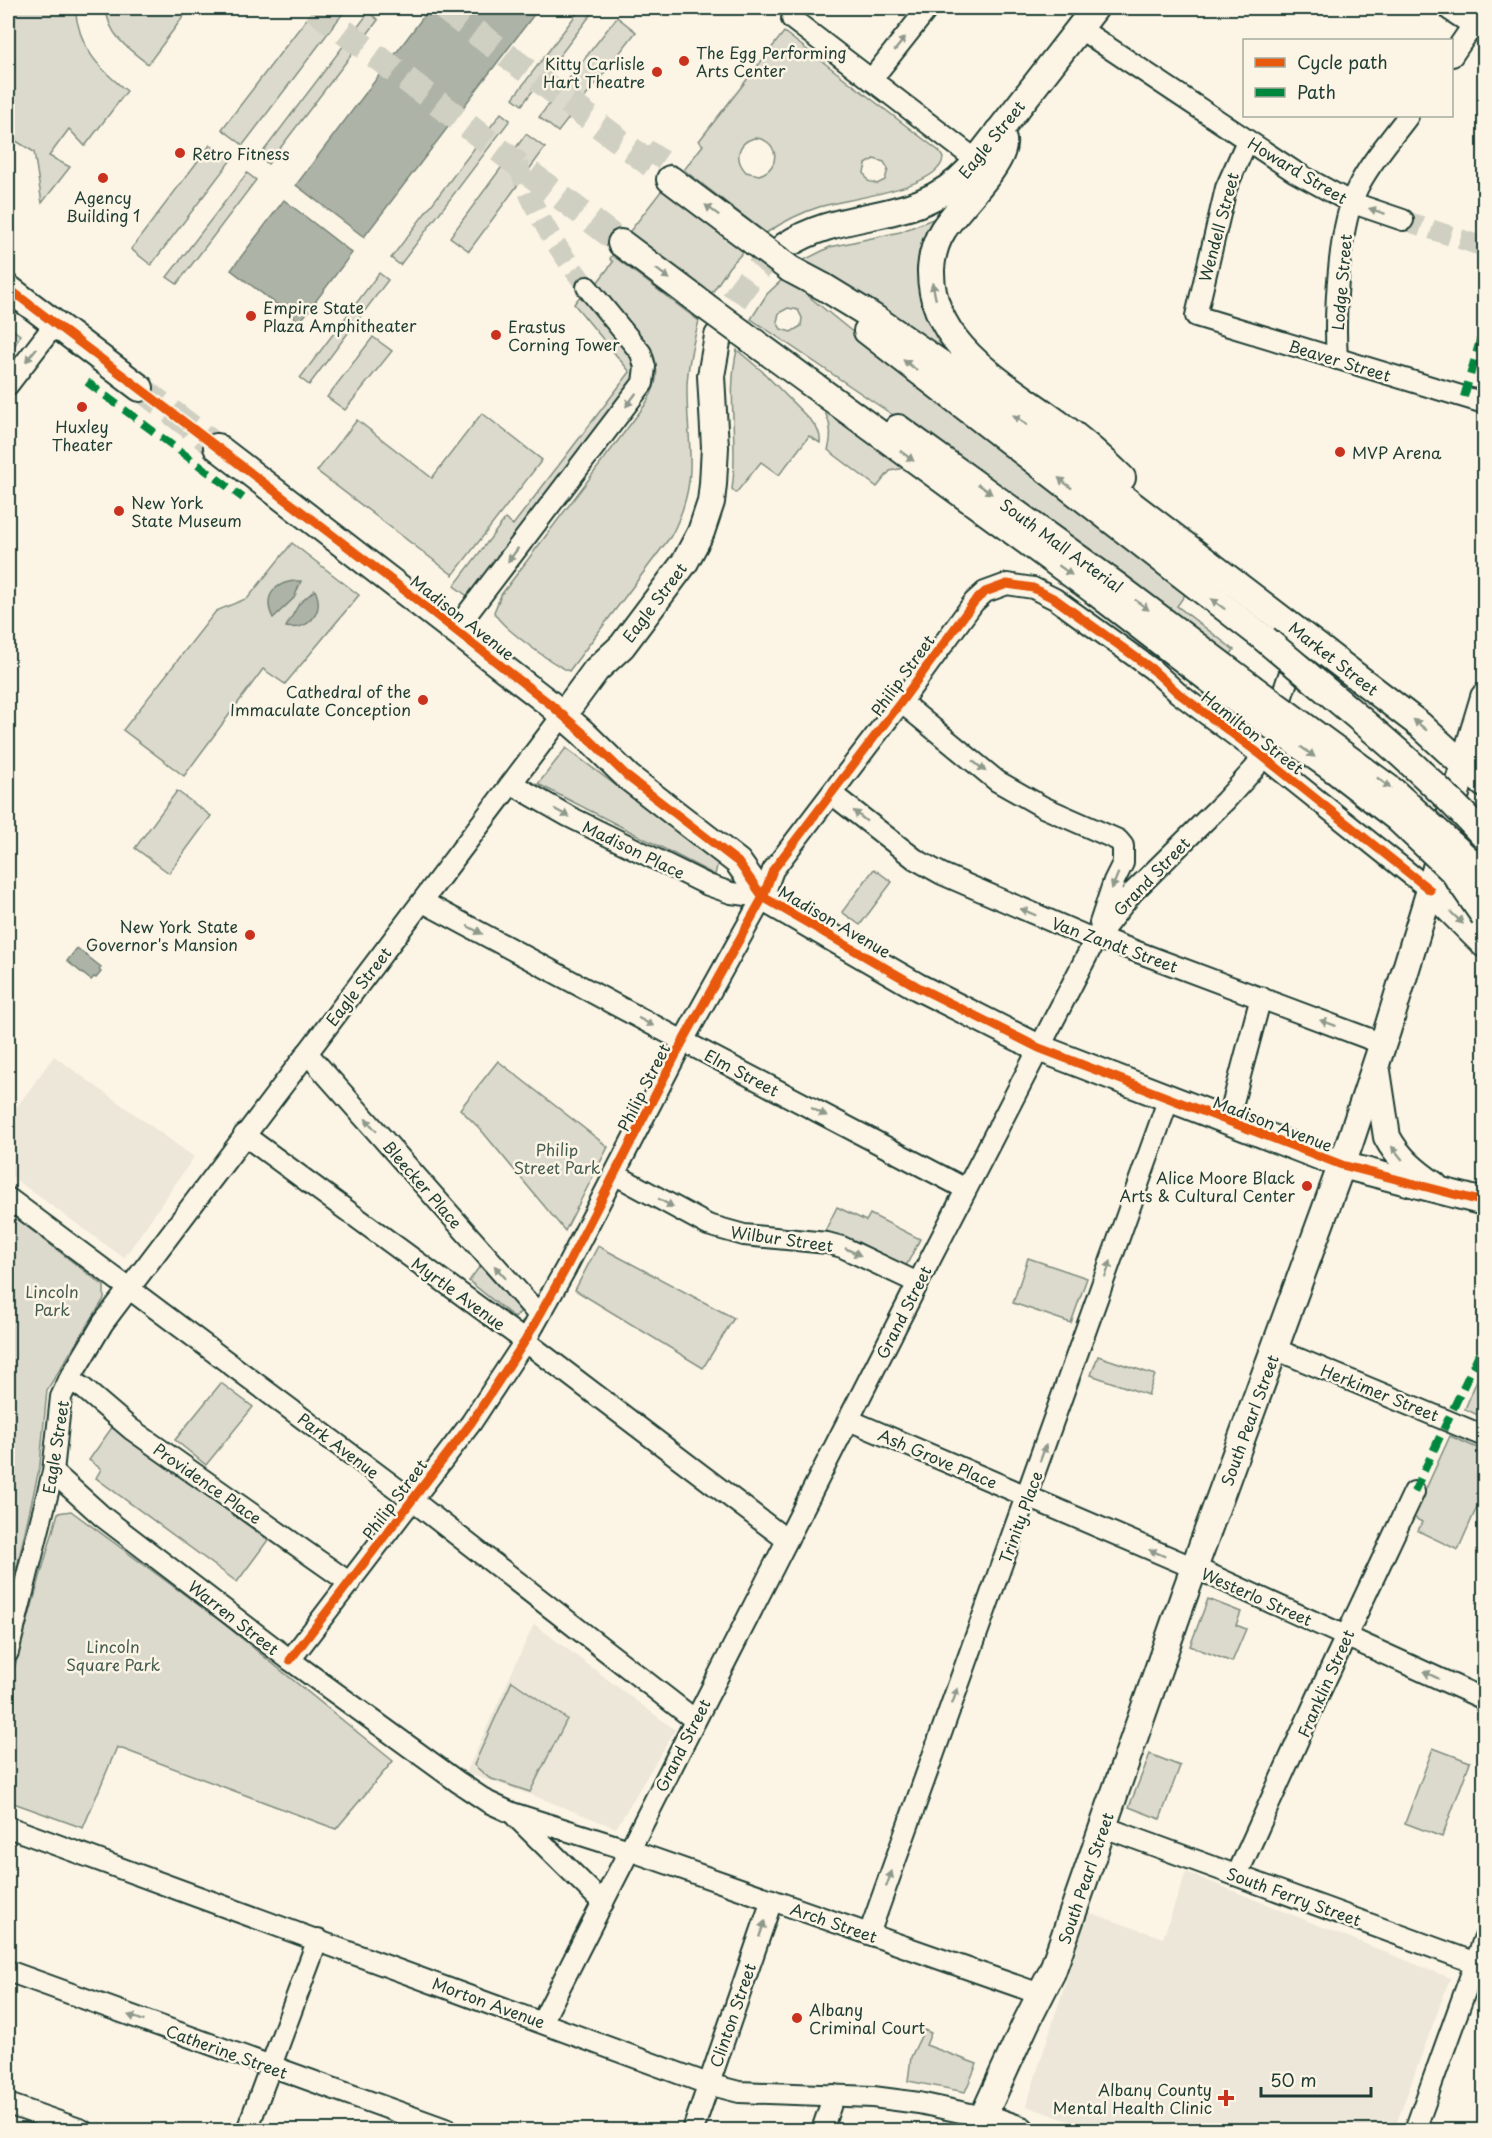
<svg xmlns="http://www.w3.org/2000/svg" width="1492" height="2138" font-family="'Playpen Sans',sans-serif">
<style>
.built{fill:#ece7d8}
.green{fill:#dcdacc;stroke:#7e8c80;stroke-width:1.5;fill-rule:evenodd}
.water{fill:#aeb3a7;stroke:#758479;stroke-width:1.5}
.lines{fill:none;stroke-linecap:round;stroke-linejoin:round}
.minor-tunnel{stroke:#d0d0c2;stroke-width:20;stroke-dasharray:20 10;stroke-linecap:butt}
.major-tunnel{stroke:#d0d0c2;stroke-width:26;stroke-dasharray:26 13;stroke-linecap:butt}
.minor-casing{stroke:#1f3d34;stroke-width:24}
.major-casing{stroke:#1f3d34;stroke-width:30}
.minor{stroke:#fcf5e5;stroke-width:20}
.major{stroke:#fcf5e5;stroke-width:26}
.major-bridge-casing{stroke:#1f3d34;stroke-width:30;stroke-linecap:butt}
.major-bridge{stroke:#fcf5e5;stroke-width:26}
.quiet{stroke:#00873e;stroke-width:8;stroke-dasharray:15 8;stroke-linecap:butt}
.cycleway-casing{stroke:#fcf5e5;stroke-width:13}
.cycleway{stroke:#e8590c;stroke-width:9}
.oneway{fill:#8e998c}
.poi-dot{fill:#c8321e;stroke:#fcf5e5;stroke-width:2}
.labels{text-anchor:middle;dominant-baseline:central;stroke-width:5;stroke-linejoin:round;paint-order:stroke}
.poi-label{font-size:16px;fill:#1f3d34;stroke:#fcf5e5;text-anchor:start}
.street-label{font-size:16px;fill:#1f3d34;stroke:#fcf5e5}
.park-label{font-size:16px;fill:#455c52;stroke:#fcf5e5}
</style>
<rect width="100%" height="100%" fill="#fcf5e5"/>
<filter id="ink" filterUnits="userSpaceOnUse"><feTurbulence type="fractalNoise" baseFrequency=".0167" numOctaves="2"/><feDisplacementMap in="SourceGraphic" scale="12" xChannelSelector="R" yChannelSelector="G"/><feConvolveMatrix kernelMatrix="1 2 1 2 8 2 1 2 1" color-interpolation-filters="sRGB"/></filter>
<g filter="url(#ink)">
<!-- built -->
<g class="built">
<polygon points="54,1056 194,1157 124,1258 8,1174 8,1119"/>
<polygon points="534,1624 675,1730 616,1828 532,1795 466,1773"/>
<polygon points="1186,1872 1450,1978 1394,2130 1094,2130 1026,2106 1088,1912 1163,1938"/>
</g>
<!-- green -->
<g class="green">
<path d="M17,8H75C79,47 97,67 127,91L85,146L69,129L49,156L70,167L42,203L34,152L8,136V20Z"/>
<path d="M106,8H187L189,9L148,64C128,49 108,35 106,8Z"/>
<polygon points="315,8 347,8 243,145 222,129"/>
<polygon points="581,8 596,8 522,105 513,98"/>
<polygon points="369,12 378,20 268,164 259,157"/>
<polygon points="617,17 636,32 558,132 539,117"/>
<path d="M784,32L939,151L943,158C940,189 844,199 819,207C800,213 783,222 766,233L684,170L703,145L699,141ZM754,138C778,138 783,168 759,175L746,172C734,159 737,143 754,138ZM874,159L884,162L888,169L885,180L877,184L868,181L864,173L866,164Z"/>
<polygon points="501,113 510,120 400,265 391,258"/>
<polygon points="526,134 545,148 469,251 450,237"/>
<polygon points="210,145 231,160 151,265 131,249"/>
<polygon points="247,173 256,180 177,284 167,277"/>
<polygon points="665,186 747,248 729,267 712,293 627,235"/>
<polygon points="948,213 931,241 966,368 827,279 802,261 830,247 900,232"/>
<path d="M612,255L699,321C693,342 688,363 687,385C686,445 702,477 671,536L569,671C553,664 500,627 494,612L501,595L645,405C655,389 660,375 654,356L593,281L597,283L613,262L610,259Z"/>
<polygon points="379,273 388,280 309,385 300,378"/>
<path d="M785,277L871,347L1187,592L1177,606L1234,650L1227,659L915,430L751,319L767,294ZM788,308L798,310L802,318L801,326L791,332L781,329L777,322L779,313Z"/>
<polygon points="584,291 634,358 637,376 471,594 466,595 454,586 505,519 513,525 630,372 574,304"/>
<polygon points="8,326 20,335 8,360"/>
<polygon points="373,337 392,351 345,410 327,397"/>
<path d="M737,350L762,371L813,423C818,430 821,435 820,443L809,436L779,475L761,462L736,493L732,489C739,443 726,396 737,350Z"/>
<path d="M820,405L904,467V468L890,471L877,487L828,450C833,433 831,419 820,405Z"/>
<polygon points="482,413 542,460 453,575 317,471 357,420 432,478"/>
<polygon points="292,543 359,595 285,684 263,669 184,776 123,730 216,611 248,598"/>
<polygon points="566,748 718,862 715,875 538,784"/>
<polygon points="177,791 211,816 169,873 135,848"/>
<polygon points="874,869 892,882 860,925 842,912"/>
<polygon points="498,1061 608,1147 565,1231 481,1130 460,1109"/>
<polygon points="837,1207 866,1221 870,1214 920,1239 906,1266 856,1241 825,1231"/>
<polygon points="8,1212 104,1286 104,1299 47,1390 40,1465 8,1607"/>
<polygon points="598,1246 734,1318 703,1368 575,1290"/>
<polygon points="1028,1258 1087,1278 1071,1323 1013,1303"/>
<polygon points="480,1266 521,1311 515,1318 469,1281"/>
<polygon points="1098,1356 1155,1375 1148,1395 1091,1375"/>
<polygon points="1484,1363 1484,1418 1465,1409"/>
<polygon points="221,1383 253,1407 206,1465 175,1440"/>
<polygon points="113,1426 268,1540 237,1582 96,1478 101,1469 89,1460"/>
<polygon points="1450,1436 1484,1451 1484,1491 1458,1550 1418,1531 1422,1522 1413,1517"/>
<polygon points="71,1511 219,1620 393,1761 336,1829 117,1747 83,1828 8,1801 8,1691 58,1513"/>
<polygon points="1208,1599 1241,1612 1236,1625 1246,1629 1232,1662 1190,1646"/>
<polygon points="512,1681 567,1719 530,1792 489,1778 474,1765"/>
<polygon points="1433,1748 1470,1762 1442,1837 1405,1823"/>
<polygon points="1150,1754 1180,1766 1160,1819 1129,1807"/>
<polygon points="924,2030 931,2033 926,2045 977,2064 965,2092 908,2081 911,2057"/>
</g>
<!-- water -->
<g class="water">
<polygon points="430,8 539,8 364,237 296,185"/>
<polygon points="284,200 352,253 300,322 231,270"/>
<path d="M301,581L294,598L273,618C261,594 278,580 301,581Z"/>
<path d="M315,590C325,612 309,631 286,627L299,604Z"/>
<polygon points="77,948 101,967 99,970 101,972 96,978 94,977 91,980 67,961"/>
</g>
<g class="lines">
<!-- minor-tunnel -->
<g class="minor-tunnel">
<polyline points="649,163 664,141"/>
<path d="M518,164C532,210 557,249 587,287"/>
<polyline points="1403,220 1484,247"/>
</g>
<!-- major-tunnel -->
<g class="major-tunnel">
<polyline points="313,8 621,243"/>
<polyline points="444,8 670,179"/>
<path d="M718,336C729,300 754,268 785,246"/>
<polyline points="140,388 217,447"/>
</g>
<!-- minor casing -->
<g class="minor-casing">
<g id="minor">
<polyline points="792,19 976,160"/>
<polyline points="1079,28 1295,172 1350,202 1403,220"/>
<polyline points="1452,56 1484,9"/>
<polyline points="871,80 928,8"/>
<polyline points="1247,141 1226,188 1196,316 1484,403"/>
<path d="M1337,359C1334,315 1338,225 1358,187C1371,161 1391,139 1408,116"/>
<polyline points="8,385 55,324"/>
<polyline points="455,630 643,383 645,367 641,353 587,287"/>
<polyline points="901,702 997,781 1043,807 1118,840 1123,846 1123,863 1114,881 1100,923"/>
<polyline points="512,784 568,816 708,885 731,893 763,897"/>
<polyline points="832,794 915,859 942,874 1095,940 1111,942 1383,1044"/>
<polyline points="423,902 683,1041 966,1189"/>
<polyline points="307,1053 539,1315"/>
<polyline points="1228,1121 1261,997"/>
<polyline points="244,1135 525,1341 787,1540"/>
<polyline points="616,1175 708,1225 744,1235 827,1243 842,1247 918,1283"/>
<polyline points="8,1198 412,1500 695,1720"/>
<polyline points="1275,1349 1484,1436"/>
<polyline points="69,1380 83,1388 131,1429 350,1583"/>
<polyline points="849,1420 1213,1576 1484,1699"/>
<polyline points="53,1472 103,1517 290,1660 458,1782 488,1802 512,1813 629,1850 1040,1994"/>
<polyline points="8,1652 53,1472 61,1397 69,1380 103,1323 563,715"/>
<polyline points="290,1660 471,1423 525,1341 566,1268 683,1041 763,897 773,870 901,702 974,602 985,592 1007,584 1033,588 1055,599 1152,669 1178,693 1261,755 1430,890"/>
<polyline points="515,1816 603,1903"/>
<polyline points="8,1827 708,2084 739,2092 873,2097 919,2103 984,2117"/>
<polyline points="1104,1827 1484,1966"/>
<polyline points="1237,1875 1317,1698 1414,1492"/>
<polyline points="869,1934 1169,1098"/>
<polyline points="8,1971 448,2130"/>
<polyline points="542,2022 918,1283 1095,940 1132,893 1225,801 1255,768 1266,743 1303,634"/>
<polyline points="8,2104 82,2130"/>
<polyline points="247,2130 318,1939"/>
<polyline points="693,2130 772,1900"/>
<polyline points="822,2130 834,2095"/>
<polyline points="1415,2130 1484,1939"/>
</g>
</g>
<!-- major casing -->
<g class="major-casing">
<g id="major">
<polyline points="1452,8 1484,29"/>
<path d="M998,132C1001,136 1004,139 1003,144C1003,166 956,209 943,230C936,241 932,255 931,269C929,346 1006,384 1059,424C1082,440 1102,459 1122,478"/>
<polyline points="670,179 754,242"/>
<polyline points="621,243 705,306"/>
<path d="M785,246C845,206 916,227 969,170L1095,8"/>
<polyline points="790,269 824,287 873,317 959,376 1050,442 1420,725 1484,784"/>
<polyline points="8,288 140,388"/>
<polyline points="867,331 1265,639"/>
<polyline points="742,333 1093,590 1244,706"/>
<polyline points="898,428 1117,586 1251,687"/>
<polyline points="217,447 550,704 583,733 628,777 738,862 763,897 774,904 918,987 1039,1048 1342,1165 1484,1202"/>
<polyline points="563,715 596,670 622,646 685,562 701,532 711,502 713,484 715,447 711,376 718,336"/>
<polyline points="1430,890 1484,944"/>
<path d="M1377,1071L1387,1137C1398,1158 1415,1172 1434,1185"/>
<polyline points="984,2117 1021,2130"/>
<polyline points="977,2130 1026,2023 1052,1972 1186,1590 1349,1145 1387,1031 1430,890 1464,764 1484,697"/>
</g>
</g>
<!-- minor -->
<use href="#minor" class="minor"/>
<!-- major -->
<use href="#major" class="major"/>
<!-- major-bridge casing -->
<g class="major-bridge-casing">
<g id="major-bridge">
<polyline points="754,242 790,269"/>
<polyline points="705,306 742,333"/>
<path d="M1265,639C1340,703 1418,763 1484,836"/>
<polyline points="1251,687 1394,792 1484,874"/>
<polyline points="1244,706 1336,771 1397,818 1453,871 1484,916"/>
</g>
</g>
<!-- major-bridge -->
<use href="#major-bridge" class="major-bridge"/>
<!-- quiet -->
<g class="quiet">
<polyline points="87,382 243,498"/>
<polyline points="1464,397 1484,326"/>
<polyline points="1414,1492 1484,1343"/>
</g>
<!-- cycleway casing -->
<g class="cycleway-casing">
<g id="cycleway">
<polyline points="8,288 390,579 550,704 583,733 628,777 738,862 763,897 918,987 1039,1048 1342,1165 1484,1202"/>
<polyline points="290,1660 471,1423 525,1341 566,1268 683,1041 763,897 773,870 901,702 974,602 985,592 1007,584 1033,588 1055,599 1152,669 1178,693 1261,755 1430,890"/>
</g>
</g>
<!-- cycleway -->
<use href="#cycleway" class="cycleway"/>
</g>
<!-- one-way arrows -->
<defs><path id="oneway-solid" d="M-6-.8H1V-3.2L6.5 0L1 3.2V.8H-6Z" transform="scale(1.5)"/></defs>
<g class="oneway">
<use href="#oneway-solid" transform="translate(900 44) rotate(-52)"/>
<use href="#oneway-solid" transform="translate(712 210) rotate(-143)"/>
<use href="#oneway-solid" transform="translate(1377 211) rotate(-162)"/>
<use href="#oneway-solid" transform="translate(663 274) rotate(37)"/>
<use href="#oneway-solid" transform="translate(934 291) rotate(-102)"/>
<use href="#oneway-solid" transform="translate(31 355) rotate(128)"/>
<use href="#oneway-solid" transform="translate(910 365) rotate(-143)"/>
<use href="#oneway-solid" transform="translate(631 400) rotate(127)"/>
<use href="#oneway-solid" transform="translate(1020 420) rotate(-144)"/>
<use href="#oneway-solid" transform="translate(907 456) rotate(37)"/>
<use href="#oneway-solid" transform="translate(1065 483) rotate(-142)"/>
<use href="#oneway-solid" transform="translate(985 489) rotate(36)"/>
<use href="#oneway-solid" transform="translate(513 555) rotate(127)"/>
<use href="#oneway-solid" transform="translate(1065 570) rotate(36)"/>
<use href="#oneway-solid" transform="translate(1218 604) rotate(-143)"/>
<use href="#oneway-solid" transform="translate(1142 605) rotate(37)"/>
<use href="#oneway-solid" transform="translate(1420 725) rotate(-141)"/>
<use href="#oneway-solid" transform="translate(1308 752) rotate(36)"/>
<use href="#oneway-solid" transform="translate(979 766) rotate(39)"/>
<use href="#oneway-solid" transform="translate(1384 783) rotate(38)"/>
<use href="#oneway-solid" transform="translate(562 813) rotate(28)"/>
<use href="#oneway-solid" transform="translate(860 816) rotate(-141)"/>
<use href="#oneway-solid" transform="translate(1115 881) rotate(112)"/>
<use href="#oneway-solid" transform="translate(1028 912) rotate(-157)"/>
<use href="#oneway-solid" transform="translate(1457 918) rotate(44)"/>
<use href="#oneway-solid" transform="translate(475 930) rotate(28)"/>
<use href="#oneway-solid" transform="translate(646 1022) rotate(28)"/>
<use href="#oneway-solid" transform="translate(1328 1023) rotate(-160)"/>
<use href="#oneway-solid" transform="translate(819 1112) rotate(28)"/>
<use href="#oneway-solid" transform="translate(371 1125) rotate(-131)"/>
<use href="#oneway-solid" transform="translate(1397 1153) rotate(-129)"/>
<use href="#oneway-solid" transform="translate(666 1203) rotate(29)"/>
<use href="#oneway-solid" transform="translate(853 1252) rotate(25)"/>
<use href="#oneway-solid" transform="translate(1108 1269) rotate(-70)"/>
<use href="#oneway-solid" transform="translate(500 1272) rotate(-132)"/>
<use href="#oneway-solid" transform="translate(1043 1453) rotate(-70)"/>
<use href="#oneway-solid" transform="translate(1157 1553) rotate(-157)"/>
<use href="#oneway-solid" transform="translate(1431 1675) rotate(-155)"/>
<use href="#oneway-solid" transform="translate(955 1696) rotate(-70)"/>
<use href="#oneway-solid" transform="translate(889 1879) rotate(-70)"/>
<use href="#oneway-solid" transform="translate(762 1929) rotate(-71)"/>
<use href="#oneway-solid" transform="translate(136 2018) rotate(-160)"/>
</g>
</g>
<!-- markers -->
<g class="poi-dot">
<circle cx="684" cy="61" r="6"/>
<circle cx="657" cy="72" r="6"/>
<circle cx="180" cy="153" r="6"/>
<circle cx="103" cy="178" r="6"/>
<circle cx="251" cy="316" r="6"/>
<circle cx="496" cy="335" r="6"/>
<circle cx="82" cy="407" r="6"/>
<circle cx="1340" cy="452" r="6"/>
<circle cx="119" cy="511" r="6"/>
<circle cx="423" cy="700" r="6"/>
<circle cx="250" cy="935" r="6"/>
<circle cx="1307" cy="1186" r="6"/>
<circle cx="797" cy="2018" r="6"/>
<path d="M1223 2089h6v6h6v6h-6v6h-6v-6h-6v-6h6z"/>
</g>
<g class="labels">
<!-- poi labels -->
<g class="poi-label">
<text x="696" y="52">The Egg Performing<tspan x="696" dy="18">Arts Center</tspan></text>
<text x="645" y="63" text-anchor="end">Kitty Carlisle<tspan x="645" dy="18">Hart Theatre</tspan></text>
<text x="192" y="153">Retro Fitness</text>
<text x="103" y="197" text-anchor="middle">Agency<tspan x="103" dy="18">Building 1</tspan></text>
<text x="263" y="307">Empire State<tspan x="263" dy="18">Plaza Amphitheater</tspan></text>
<text x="508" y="326">Erastus<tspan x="508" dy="18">Corning Tower</tspan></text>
<text x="82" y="426" text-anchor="middle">Huxley<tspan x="82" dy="18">Theater</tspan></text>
<text x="1352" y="452">MVP Arena</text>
<text x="131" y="502">New York<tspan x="131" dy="18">State Museum</tspan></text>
<text x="411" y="691" text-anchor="end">Cathedral of the<tspan x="411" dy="18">Immaculate Conception</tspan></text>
<text x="238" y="926" text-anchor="end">New York State<tspan x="238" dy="18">Governor's Mansion</tspan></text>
<text x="1295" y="1177" text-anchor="end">Alice Moore Black<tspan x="1295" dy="18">Arts &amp; Cultural Center</tspan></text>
<text x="809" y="2009">Albany<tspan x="809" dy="18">Criminal Court</tspan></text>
<text x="1212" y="2089" text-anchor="end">Albany County<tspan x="1212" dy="18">Mental Health Clinic</tspan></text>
</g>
<!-- street labels -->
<g class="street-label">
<text transform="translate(991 139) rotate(-51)">Eagle Street</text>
<text transform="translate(1298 170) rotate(31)">Howard Street</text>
<text transform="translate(1218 227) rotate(-75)">Wendell Street</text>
<text transform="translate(1341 282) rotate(-85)">Lodge Street</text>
<text transform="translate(1340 360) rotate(17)">Beaver Street</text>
<text transform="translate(1062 545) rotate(36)">South Mall Arterial</text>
<text transform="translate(654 602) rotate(-53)">Eagle Street</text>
<text transform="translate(463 617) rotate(38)">Madison Avenue</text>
<text transform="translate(1334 658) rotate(38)">Market Street</text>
<text transform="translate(902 675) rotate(-54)">Philip Street</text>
<text transform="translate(1253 732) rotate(38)">Hamilton Street</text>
<text transform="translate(634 849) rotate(26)">Madison Place</text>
<text transform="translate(1151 876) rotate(-46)">Grand Street</text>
<text transform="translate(835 921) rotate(30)">Madison Avenue</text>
<text transform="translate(1115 944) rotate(20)">Van Zandt Street</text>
<text transform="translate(358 986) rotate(-52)">Eagle Street</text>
<text transform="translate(742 1072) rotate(28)">Elm Street</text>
<text transform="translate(643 1087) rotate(-63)">Philip Street</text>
<text transform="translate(1273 1123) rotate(21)">Madison Avenue</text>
<text transform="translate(423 1184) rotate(49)">Bleecker Place</text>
<text transform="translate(782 1238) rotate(8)">Wilbur Street</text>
<text transform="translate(459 1293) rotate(36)">Myrtle Avenue</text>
<text transform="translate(903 1312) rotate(-63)">Grand Street</text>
<text transform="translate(1380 1392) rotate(22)">Herkimer Street</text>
<text transform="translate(1249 1420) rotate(-70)">South Pearl Street</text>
<text transform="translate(339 1445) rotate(37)">Park Avenue</text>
<text transform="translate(55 1447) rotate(-81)">Eagle Street</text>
<text transform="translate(938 1458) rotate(23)">Ash Grove Place</text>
<text transform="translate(208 1483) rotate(35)">Providence Place</text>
<text transform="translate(394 1499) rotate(-53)">Philip Street</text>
<text transform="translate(1020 1517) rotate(-70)">Trinity Place</text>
<text transform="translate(1257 1596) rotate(24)">Westerlo Street</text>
<text transform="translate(234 1617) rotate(38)">Warren Street</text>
<text transform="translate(1325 1683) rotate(-66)">Franklin Street</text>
<text transform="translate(682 1745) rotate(-63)">Grand Street</text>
<text transform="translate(1085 1878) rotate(-71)">South Pearl Street</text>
<text transform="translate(1294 1896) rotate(20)">South Ferry Street</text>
<text transform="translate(834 1922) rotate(19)">Arch Street</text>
<text transform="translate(489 2002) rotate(20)">Morton Avenue</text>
<text transform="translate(732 2015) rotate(-71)">Clinton Street</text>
<text transform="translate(227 2051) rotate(20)">Catherine Street</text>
</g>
<!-- park labels -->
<g class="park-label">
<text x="557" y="1149">Philip<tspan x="557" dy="18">Street Park</tspan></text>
<text x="52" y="1291">Lincoln<tspan x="52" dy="18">Park</tspan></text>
<text x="113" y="1646">Lincoln<tspan x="113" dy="18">Square Park</tspan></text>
</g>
</g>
<!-- margin -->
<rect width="1492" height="2138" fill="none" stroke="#fcf5e5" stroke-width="30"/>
<rect x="15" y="15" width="1462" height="2108" fill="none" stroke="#1f3d34" stroke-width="2" filter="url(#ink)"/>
<!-- legend -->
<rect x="1243" y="39" width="210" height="78" fill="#fcf5e5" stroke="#a4ab9e" stroke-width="1.5"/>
<rect x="1255" y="58" width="30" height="9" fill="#e8590c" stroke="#a4ab9e" stroke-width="1.5"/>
<text x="1297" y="69" font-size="18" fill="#1f3d34">Cycle path</text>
<rect x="1255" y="88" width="30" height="9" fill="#00873e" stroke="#a4ab9e" stroke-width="1.5"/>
<text x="1297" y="99" font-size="18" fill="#1f3d34">Path</text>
<!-- scale -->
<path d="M1261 2087v9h110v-9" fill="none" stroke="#1f3d34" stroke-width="3"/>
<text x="1270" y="2087" font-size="18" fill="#1f3d34" stroke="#fcf5e5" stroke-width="4.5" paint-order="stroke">50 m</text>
</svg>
